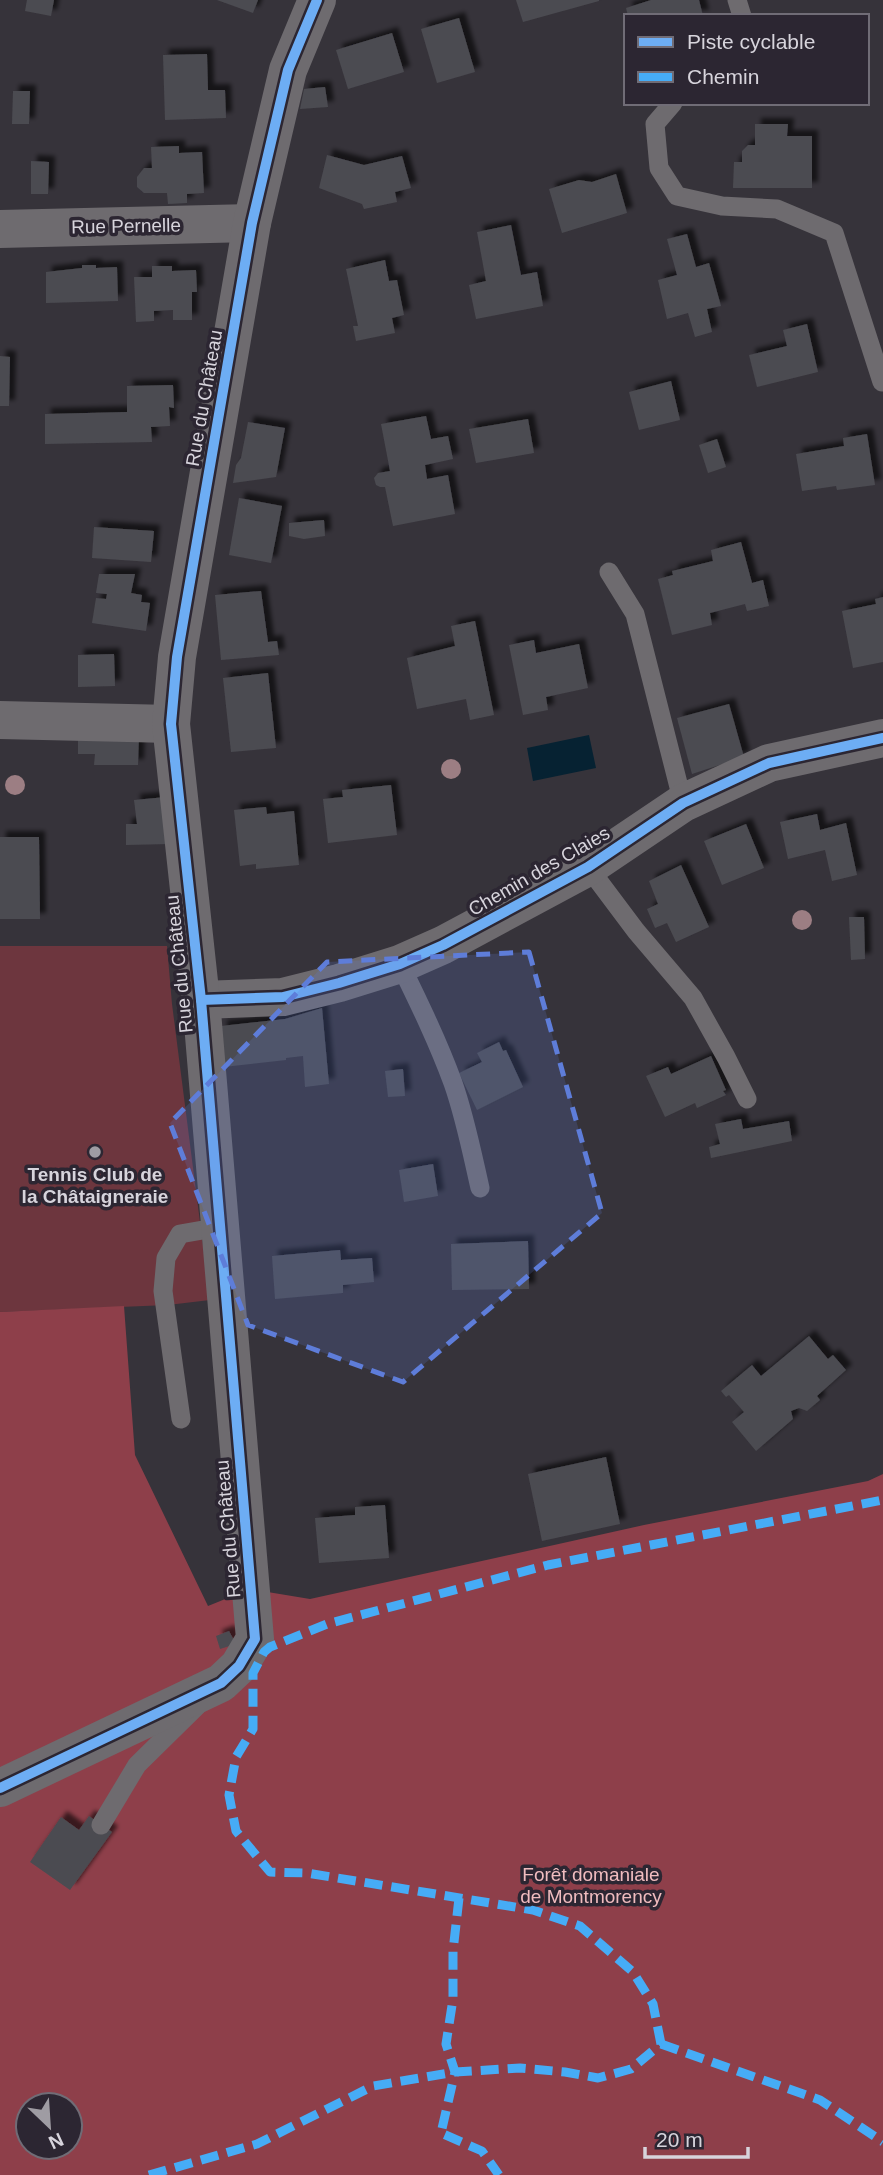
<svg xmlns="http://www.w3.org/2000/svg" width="883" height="2175" font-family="Helvetica,sans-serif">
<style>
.green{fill:#6d363e}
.forest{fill:#8e3f4a;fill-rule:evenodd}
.water{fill:#062232}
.building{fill:#4b4b51;filter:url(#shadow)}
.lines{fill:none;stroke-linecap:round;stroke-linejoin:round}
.lane{stroke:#6e6b6f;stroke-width:19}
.street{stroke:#6e6b6f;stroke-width:38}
.quiet{stroke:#46acf6;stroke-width:9;stroke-dasharray:18 9;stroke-linecap:butt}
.cycleway-casing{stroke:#2c2632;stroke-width:15}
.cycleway{stroke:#6dadf4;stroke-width:10}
.tree{fill:#9c7e83}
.marked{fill:#5e7dd9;fill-opacity:0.2;stroke:#5e7dd9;stroke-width:5;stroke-dasharray:14 9;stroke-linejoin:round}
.poi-dot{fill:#9f9ca3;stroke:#2c2632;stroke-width:2.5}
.labels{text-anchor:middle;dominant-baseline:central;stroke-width:7;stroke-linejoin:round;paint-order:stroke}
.street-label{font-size:19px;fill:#d7d4dc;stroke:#2c2632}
.poi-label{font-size:19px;font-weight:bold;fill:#d7d4dc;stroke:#2c2632}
.park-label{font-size:19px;fill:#f0bcbf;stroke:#2c2632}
</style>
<defs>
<filter id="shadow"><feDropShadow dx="6" dy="-6" stdDeviation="2" flood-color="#0009"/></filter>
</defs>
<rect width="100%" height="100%" fill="#36333a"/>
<!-- green -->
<polygon class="green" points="0,946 167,946 172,1004 210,1300 168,1305 0,1312"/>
<!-- forest -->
<path class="forest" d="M124,1306L135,1455L208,1606L250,1589L310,1599L644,1525L868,1481L883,1474V2175H0V1312ZM28,2105H70V2147H28Z"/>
<!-- water -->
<polygon class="water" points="589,735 596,768 533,781 527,748"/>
<!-- building -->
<g class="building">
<polygon points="27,0 54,0 51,16 25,11"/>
<polygon points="217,0 258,0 253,13"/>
<polygon points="516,0 599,0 599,1 523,22"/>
<polygon points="651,0 699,0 703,16 628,16 626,8"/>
<polygon points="459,18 475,72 437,83 421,29"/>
<polygon points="392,33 404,72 348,89 336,50"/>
<polygon points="207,54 208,90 225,90 226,118 165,120 163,55"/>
<polygon points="325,87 328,107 300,109 304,89"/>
<polygon points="13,91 30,91 29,124 12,124"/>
<polygon points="755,124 788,124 787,136 812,136 812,188 733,188 734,162 742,162 742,151 748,145 755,145"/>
<polygon points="179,146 179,153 202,152 204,193 187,194 187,203 168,204 167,193 144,193 137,187 137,177 144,168 152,168 151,147"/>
<polygon points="327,155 364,165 402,156 411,188 395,192 397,202 364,209 362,204 319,188"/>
<polygon points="31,161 49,162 48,194 31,194"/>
<polygon points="616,174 627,213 562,233 549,189 579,180 592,182"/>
<polygon points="511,225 521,275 537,272 543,306 476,319 469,285 486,281 477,232"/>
<polygon points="687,234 696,267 709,263 721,306 707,309 712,332 695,337 688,313 667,319 658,280 677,275 667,239"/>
<polygon points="385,260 389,281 397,280 404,315 392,318 395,333 356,341 353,326 358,326 346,269"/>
<polygon points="82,265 96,265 96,268 117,267 118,301 46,303 46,272 82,268"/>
<polygon points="152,266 172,266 172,271 196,270 197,292 192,292 192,320 173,320 173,310 154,311 154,321 136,322 134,277 152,277"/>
<polygon points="807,324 818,372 757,387 749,355 787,346 783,330"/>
<polygon points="0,356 10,357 9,406 0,406"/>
<polygon points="671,381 680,420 639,430 629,392"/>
<polygon points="173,385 174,408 169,407 170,426 151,427 152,442 45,444 45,414 127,412 127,386"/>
<polygon points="426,416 431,439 448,436 453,459 425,465 427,479 448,475 455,514 393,526 385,487 380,487 376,485 374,478 378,473 390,471 381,424"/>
<polygon points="528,419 534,453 476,463 469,429"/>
<polygon points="248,422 285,428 276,477 233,483 236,465 241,458"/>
<polygon points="867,434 875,485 837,490 836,486 802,491 796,454 844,446 843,438"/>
<polygon points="717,439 726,467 708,473 699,445"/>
<polygon points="239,498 282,506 271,563 229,555"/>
<polygon points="324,520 325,536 304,539 289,536 289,523"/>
<polygon points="94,527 154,531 151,562 92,558"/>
<polygon points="741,542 752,583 763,580 769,606 747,611 745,604 710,613 712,625 672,635 658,579 673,575 672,571 713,561 711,550"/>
<polygon points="99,574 135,574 131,593 142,595 141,602 150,603 146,631 92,623 96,598 106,599 107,594 96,593"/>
<polygon points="261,591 268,642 277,641 279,655 221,660 215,595"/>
<polygon points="883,597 883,662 853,668 842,611 876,604 875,599"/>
<polygon points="475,621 494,715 470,720 466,699 417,709 407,658 455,646 451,626"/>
<polygon points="534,640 536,653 579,644 588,688 546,697 548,710 523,715 509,645"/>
<polygon points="114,654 115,686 78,687 78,655"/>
<polygon points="268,673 276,748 231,752 223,678"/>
<polygon points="729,704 744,757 692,774 677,718"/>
<polygon points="78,733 139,734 138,765 94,765 95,754 78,754"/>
<polygon points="391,785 397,835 328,843 323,799 343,797 342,790"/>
<polygon points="166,797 169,844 126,845 126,824 137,824 134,800"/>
<polygon points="266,807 267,814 294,811 299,865 256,869 256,864 240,866 234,810"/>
<polygon points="817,814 820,830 846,823 857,875 832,881 825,850 788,859 780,822"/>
<polygon points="746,824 764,868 722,885 704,841"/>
<polygon points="0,837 39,837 40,919 0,919"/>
<polygon points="681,865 709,927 676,942 667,923 655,928 647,909 658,904 649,881"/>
<polygon points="849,917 864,917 865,959 851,960"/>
<polygon points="322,1008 329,1084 305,1087 303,1056 286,1058 286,1060 224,1067 221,1026 285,1019"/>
<polygon points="499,1042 503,1051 506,1050 523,1087 477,1110 459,1073 482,1062 477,1053"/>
<polygon points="711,1056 726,1090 723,1091 726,1095 697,1108 695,1103 665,1117 646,1076 668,1067 671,1074"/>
<polygon points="403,1069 405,1096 388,1097 385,1071"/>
<polygon points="741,1119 743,1129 789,1121 792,1141 711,1158 709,1147 720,1144 715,1124"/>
<polygon points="433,1164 438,1196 404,1202 399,1170"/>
<polygon points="528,1241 529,1289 452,1290 451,1244"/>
<polygon points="340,1250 341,1260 372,1258 374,1282 343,1285 343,1293 275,1299 272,1256"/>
<polygon points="809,1336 828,1359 833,1355 846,1370 817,1396 820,1400 807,1411 799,1408 791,1411 793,1419 756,1451 732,1422 744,1412 729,1395 726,1397 721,1391 752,1365 761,1376"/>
<polygon points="606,1457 620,1524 542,1541 528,1474"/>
<polygon points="385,1505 389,1558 319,1563 315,1518 355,1515 355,1507"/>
<polygon points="229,1631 236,1644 220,1649 216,1636"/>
<polygon points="89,1816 112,1832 70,1890 30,1862 61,1817 79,1830"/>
</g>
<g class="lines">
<!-- lane -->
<g class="lane">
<polyline points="737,0 742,16"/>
<polyline points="673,103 655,124 659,168 677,196 722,206 777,209 834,233 882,382"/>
<polyline points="609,572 635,614 683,803"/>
<polyline points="588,867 636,931 693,998 726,1057 747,1099"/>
<path d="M400,964C419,1003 438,1042 453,1083C465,1117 472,1153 480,1188"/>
<polyline points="181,1419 163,1291 166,1258 180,1234 220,1227"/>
<polyline points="101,1825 137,1765 197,1706"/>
</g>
<!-- street -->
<g class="street">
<polyline points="0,229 252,223"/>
<polyline points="0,720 171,724"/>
<polyline points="201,1000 283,997 339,983 400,964 443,945 588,867 683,803 769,763 883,738"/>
<polyline points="0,1788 221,1683 239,1666 255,1639 201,1000 171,724 177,657 252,223 288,70 317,0"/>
</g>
<!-- quiet -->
<g class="quiet">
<polyline points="459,1898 453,1951 453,1999 446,2044 455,2072 441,2133 482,2151 499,2175"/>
<polyline points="661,2044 653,2004 633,1972 580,1926 533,1910 307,1873 270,1872 236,1831 229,1795 236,1757 253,1729 253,1673 264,1652 270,1647 327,1624 548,1565 883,1500"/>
<polyline points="661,2044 820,2100 883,2142"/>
<polyline points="149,2175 257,2144 373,2086 455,2072 520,2068 565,2072 598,2078 631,2069 661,2044"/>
</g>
<!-- cycleway casing -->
<g class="cycleway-casing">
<g id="cycleway">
<polyline points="201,1000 283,997 339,983 400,964 443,945 588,867 683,803 769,763 883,738"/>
<polyline points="0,1788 221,1683 239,1666 255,1639 201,1000 171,724 177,657 252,223 288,70 317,0"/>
</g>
</g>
<!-- cycleway -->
<use href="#cycleway" class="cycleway"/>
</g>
<!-- trees -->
<g class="tree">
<circle cx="451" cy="769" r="10"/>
<circle cx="15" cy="785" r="10"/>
<circle cx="802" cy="920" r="10"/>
</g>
<!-- marked area -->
<path class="marked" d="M529,952L602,1213L403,1382L248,1325L170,1123L327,962Z"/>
<!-- markers -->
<circle class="poi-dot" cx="95" cy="1152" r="7"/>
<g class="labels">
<!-- street labels -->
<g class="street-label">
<text transform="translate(126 226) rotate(-1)">Rue Pernelle</text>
<text transform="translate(204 398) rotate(-80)">Rue du Château</text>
<text transform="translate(539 871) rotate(-30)">Chemin des Claies</text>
<text transform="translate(179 964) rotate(-96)">Rue du Château</text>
<text transform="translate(228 1529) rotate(-95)">Rue du Château</text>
</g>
<!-- poi labels -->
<g class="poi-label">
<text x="95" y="1174">Tennis Club de<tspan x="95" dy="22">la Châtaigneraie</tspan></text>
</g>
<!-- park labels -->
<g class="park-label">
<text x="591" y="1874">Forêt domaniale<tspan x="591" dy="22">de Montmorency</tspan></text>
</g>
</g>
<!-- legend -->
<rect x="624" y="14" width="245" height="91" fill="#2c2632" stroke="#706c76" stroke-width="2"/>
<rect x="638" y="37" width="35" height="10" fill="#6dadf4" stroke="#706c76" stroke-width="2"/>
<text x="687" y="49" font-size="21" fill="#d7d4dc">Piste cyclable</text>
<rect x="638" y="72" width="35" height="10" fill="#46acf6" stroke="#706c76" stroke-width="2"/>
<text x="687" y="84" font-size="21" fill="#d7d4dc">Chemin</text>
<!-- north arrow -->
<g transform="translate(49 2126) rotate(155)"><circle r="33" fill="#2c2632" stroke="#706c76" stroke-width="2"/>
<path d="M0-5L12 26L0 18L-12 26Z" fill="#9f9ca3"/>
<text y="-10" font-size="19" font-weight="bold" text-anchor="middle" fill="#d7d4dc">N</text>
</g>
<!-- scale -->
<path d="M645 2147v10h103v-10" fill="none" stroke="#d7d4dc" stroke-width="3.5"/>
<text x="656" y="2147" font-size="21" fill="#d7d4dc" stroke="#2c2632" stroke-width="5" paint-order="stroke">20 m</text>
</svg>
